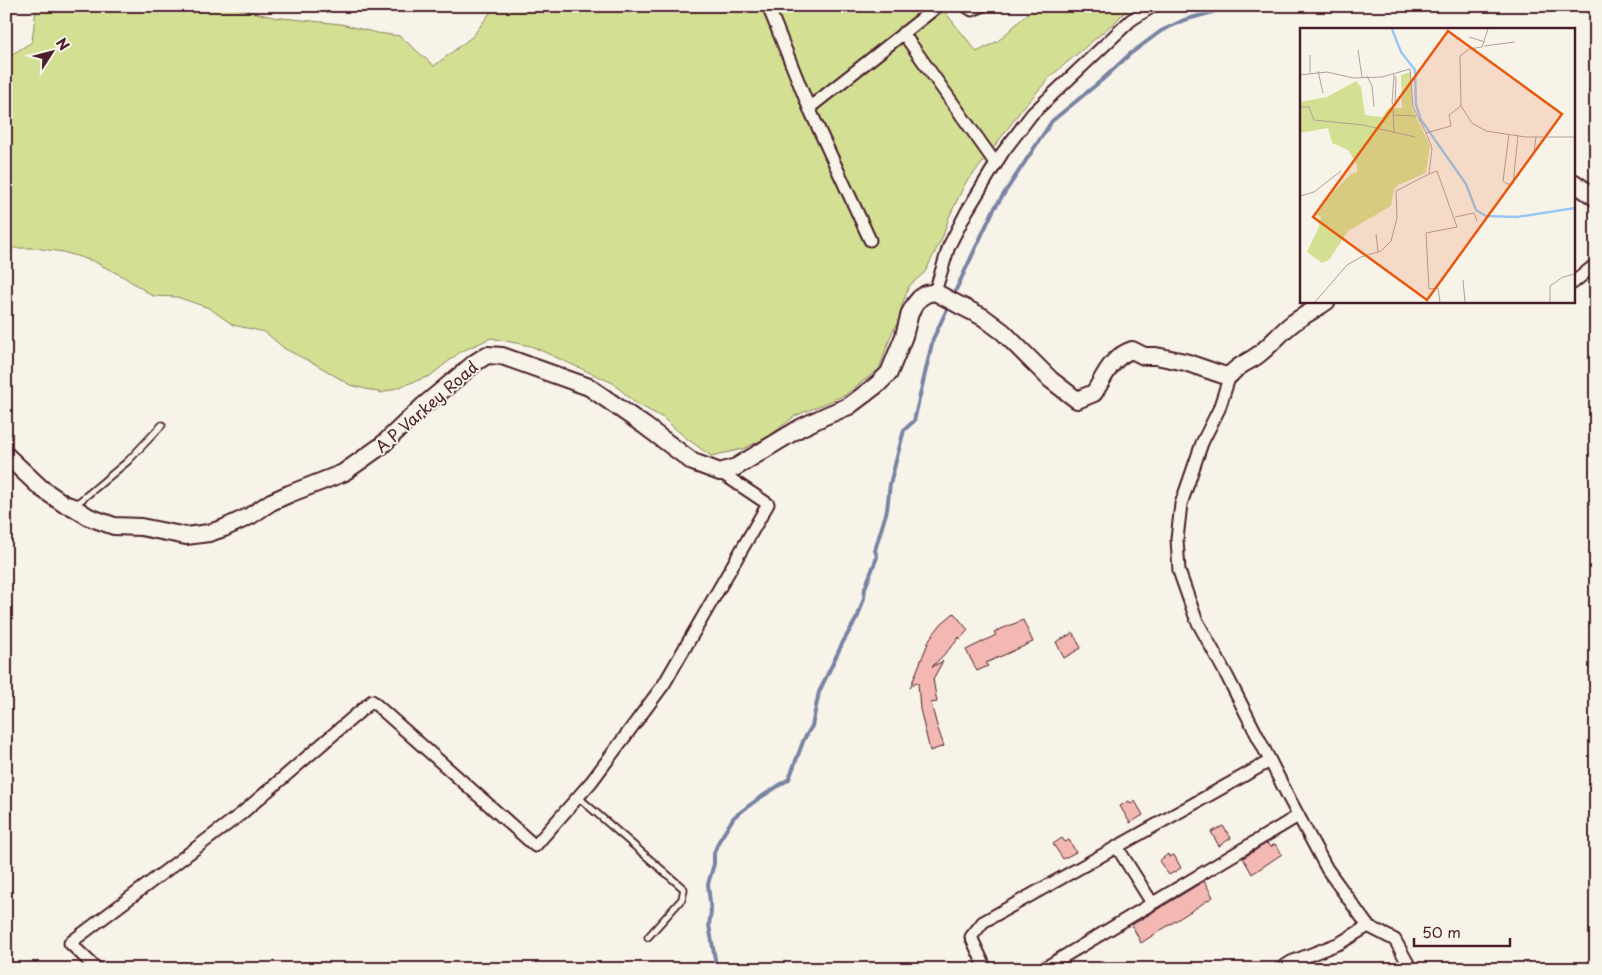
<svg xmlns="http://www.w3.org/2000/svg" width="1602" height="975" font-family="'Playpen Sans',sans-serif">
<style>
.green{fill:#d3e093;stroke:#8e805f}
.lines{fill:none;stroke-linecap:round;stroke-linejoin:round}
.stream{stroke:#7984a4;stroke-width:4}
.building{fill:#f3b8b2;stroke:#4a1f2b}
.lane-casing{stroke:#4a1f2b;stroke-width:9}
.street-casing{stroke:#4a1f2b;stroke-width:15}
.secondary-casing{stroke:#4a1f2b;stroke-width:20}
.lane{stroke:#f7f3e8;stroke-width:5.5}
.street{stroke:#f7f3e8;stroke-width:11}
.secondary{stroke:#f7f3e8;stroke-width:16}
.labels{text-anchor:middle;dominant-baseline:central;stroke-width:4;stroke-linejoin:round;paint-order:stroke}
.street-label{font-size:16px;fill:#4a1f2b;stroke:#f7f3e8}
.inset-river{fill:none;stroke:#99c7f4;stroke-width:2.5}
.inset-road{fill:none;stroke:#b29e9c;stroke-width:1}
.view{fill:#e8590c;fill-opacity:0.15;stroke:#e8590c;stroke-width:2.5}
.inset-edge{fill:none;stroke:#4a1f2b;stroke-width:2.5}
</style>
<rect width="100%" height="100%" fill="#f7f3e8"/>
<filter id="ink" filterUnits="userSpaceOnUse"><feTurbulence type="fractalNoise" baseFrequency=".02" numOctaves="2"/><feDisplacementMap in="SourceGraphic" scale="10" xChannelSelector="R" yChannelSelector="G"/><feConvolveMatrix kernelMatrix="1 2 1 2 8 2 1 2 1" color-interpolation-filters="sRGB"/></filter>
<g filter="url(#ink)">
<!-- green -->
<polygon class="green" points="73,6 181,6 189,9 215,6 235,8 273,17 341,24 377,33 400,36 434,66 473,36 495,6 940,6 977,52 998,41 1036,6 1131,6 1115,22 1051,76 1022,109 980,166 966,182 949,217 943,236 925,272 909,286 902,305 898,322 891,335 879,369 845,395 795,416 768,437 743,449 711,456 686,438 663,418 634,402 613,383 531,346 491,338 460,352 430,376 382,393 350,385 317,365 285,349 265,332 233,325 209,308 177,297 153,296 124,277 93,261 63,252 35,248 6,248 6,58 32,42 36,9"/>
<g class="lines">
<!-- stream -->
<g class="stream">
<polyline points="953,296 994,209 1052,121 1102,80 1130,54 1161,31 1184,20 1213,12 1219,6"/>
<polyline points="718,969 716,965 709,925 711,912 708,884 714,864 714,853 719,841 734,817 758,799 789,779 804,739 812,726 819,692 843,642 858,616 864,598 865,588 877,557 875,550 887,510 890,484 904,430 914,421 933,339 949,305"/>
</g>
</g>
<!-- building -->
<g class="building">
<polygon points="954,613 968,630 960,639 959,637 955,643 932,667 943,661 933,679 937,702 931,703 937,726 944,746 930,751 920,709 918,683 916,682 910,688 930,638 942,623"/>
<polygon points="1023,620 1033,642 986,663 988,666 977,671 966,650 996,635 994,632"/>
<polygon points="1073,633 1081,648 1064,658 1056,642"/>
<polygon points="1129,801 1131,804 1135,801 1143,815 1130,823 1120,806"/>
<polygon points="1223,826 1231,838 1219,846 1211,832"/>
<polygon points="1062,838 1065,842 1069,840 1076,852 1063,859 1053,844"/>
<polygon points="1267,843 1270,847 1275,844 1282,854 1252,874 1243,858"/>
<polygon points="1168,854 1169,857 1174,855 1181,868 1169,875 1159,861"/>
<polygon points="1204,881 1213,897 1141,943 1132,925"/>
</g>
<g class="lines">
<!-- lane casing -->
<g class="lane-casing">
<g id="lane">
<polyline points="74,506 128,461 162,425"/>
<polyline points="578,797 684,889 682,899 648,937"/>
</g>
</g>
<!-- street casing -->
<g class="street-casing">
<g id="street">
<polyline points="768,6 809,108 870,240"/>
<polyline points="966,6 972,10 982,6"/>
<polyline points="903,33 996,164"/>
<polyline points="809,108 938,6"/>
<polyline points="1573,283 1596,264"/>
<polyline points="935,292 949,246 967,211 1003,152 1032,114 1131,20 1153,6"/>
<polyline points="1230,375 1219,409 1202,443 1181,504 1177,539 1179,571 1196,619 1227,676 1290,800 1327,869 1368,926 1395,940 1411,969"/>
<polyline points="1117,847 1152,903"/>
<polyline points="97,969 70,943 241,814 372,701 535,846 592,781 664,684 768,504 720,472"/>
<polyline points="986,969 971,937 983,922 1270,761"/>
<polyline points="1043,969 1298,816"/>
<polyline points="1280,969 1291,962 1340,943 1368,926"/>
</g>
</g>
<!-- secondary casing -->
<g class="secondary-casing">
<g id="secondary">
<polyline points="1573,182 1596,198"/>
<path d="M6,455L41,488L64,504L73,507L89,517L114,526L141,527L186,536L209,533L224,528L250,516L271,502L289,494L343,473L381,446L422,407L476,362L487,355L502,356L589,387L645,426L693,462L720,472L736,467L800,428L825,416L849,406L878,384L889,373L904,336L910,313L915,304L920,298L926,294L935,292L959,305L983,317L1003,332L1051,380L1077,400L1094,393C1105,376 1111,357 1132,350L1144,356H1156L1185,362L1223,375H1230C1240,363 1246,364 1258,355C1271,345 1281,332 1293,323C1304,315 1316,309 1327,301"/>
</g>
</g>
<!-- lane -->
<use href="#lane" class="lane"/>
<!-- street -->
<use href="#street" class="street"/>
<!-- secondary -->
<use href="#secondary" class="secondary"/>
</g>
</g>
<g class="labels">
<!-- street labels -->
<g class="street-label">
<text transform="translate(426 406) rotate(-41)">A P Varkey Road</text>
</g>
</g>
<!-- overview -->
<g transform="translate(1300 28)">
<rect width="275" height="275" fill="#f7f3e8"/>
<path d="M111,44L112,80L130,118L126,145L98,157L94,161L91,178L48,203L29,232L22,235L7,224L19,199L21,189L17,186L34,163L51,146L57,144V137L48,122L32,115L28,100L0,105V74L27,69L56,53L61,59L65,87L82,89L89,80H102L101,47Z" fill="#d3e093"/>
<path class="inset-river" d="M92,1L101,24L115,42L116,77L121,92L166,156L176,182L186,188L217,189L275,180"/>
<path class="inset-road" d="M169,9L185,14M184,18L215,14M58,22L62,49M18,43L23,65M10,45V27M93,46L96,50L95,78M0,47L27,44L53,50L82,49L110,41L113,79L126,105M67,48L72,58L74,79M94,48L92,75L95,78M161,78L172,95L186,103L226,109H275M0,79H9L14,92L63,97L115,109M93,81L94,105M93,87L116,88M209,106L203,153L207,156H213L218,107M234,125L236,109M129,146L137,143L157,199L126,205L129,261L138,260L140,274M0,168L14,164L41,143M155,189L174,185L177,193M76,206L78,224M163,252L165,274M15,274L47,237L61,229L81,223L91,213L97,190L96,163L129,146L132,120L126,105L151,98L149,87L161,78L160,28L169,21L182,19L188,1M250,274V258L263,249L275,246"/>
<path class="view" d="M148,3L262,86L127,272L13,189Z"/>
<rect width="275" height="275" class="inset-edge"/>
</g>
<!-- margin -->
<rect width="1602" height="975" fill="none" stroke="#f7f3e8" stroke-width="25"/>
<rect x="12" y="12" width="1577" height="950" fill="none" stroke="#4a1f2b" stroke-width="2" filter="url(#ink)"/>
<!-- north arrow -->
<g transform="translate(52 52) rotate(54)" stroke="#f7f3e8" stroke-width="4" paint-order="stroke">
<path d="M0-4L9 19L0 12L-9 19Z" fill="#4a1f2b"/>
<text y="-8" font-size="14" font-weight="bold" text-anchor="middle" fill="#4a1f2b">N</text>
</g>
<!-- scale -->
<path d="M1414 938v8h96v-8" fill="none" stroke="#4a1f2b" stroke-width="2.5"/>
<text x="1422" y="938" font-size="15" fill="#4a1f2b" stroke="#f7f3e8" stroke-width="4" paint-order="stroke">50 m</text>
</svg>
